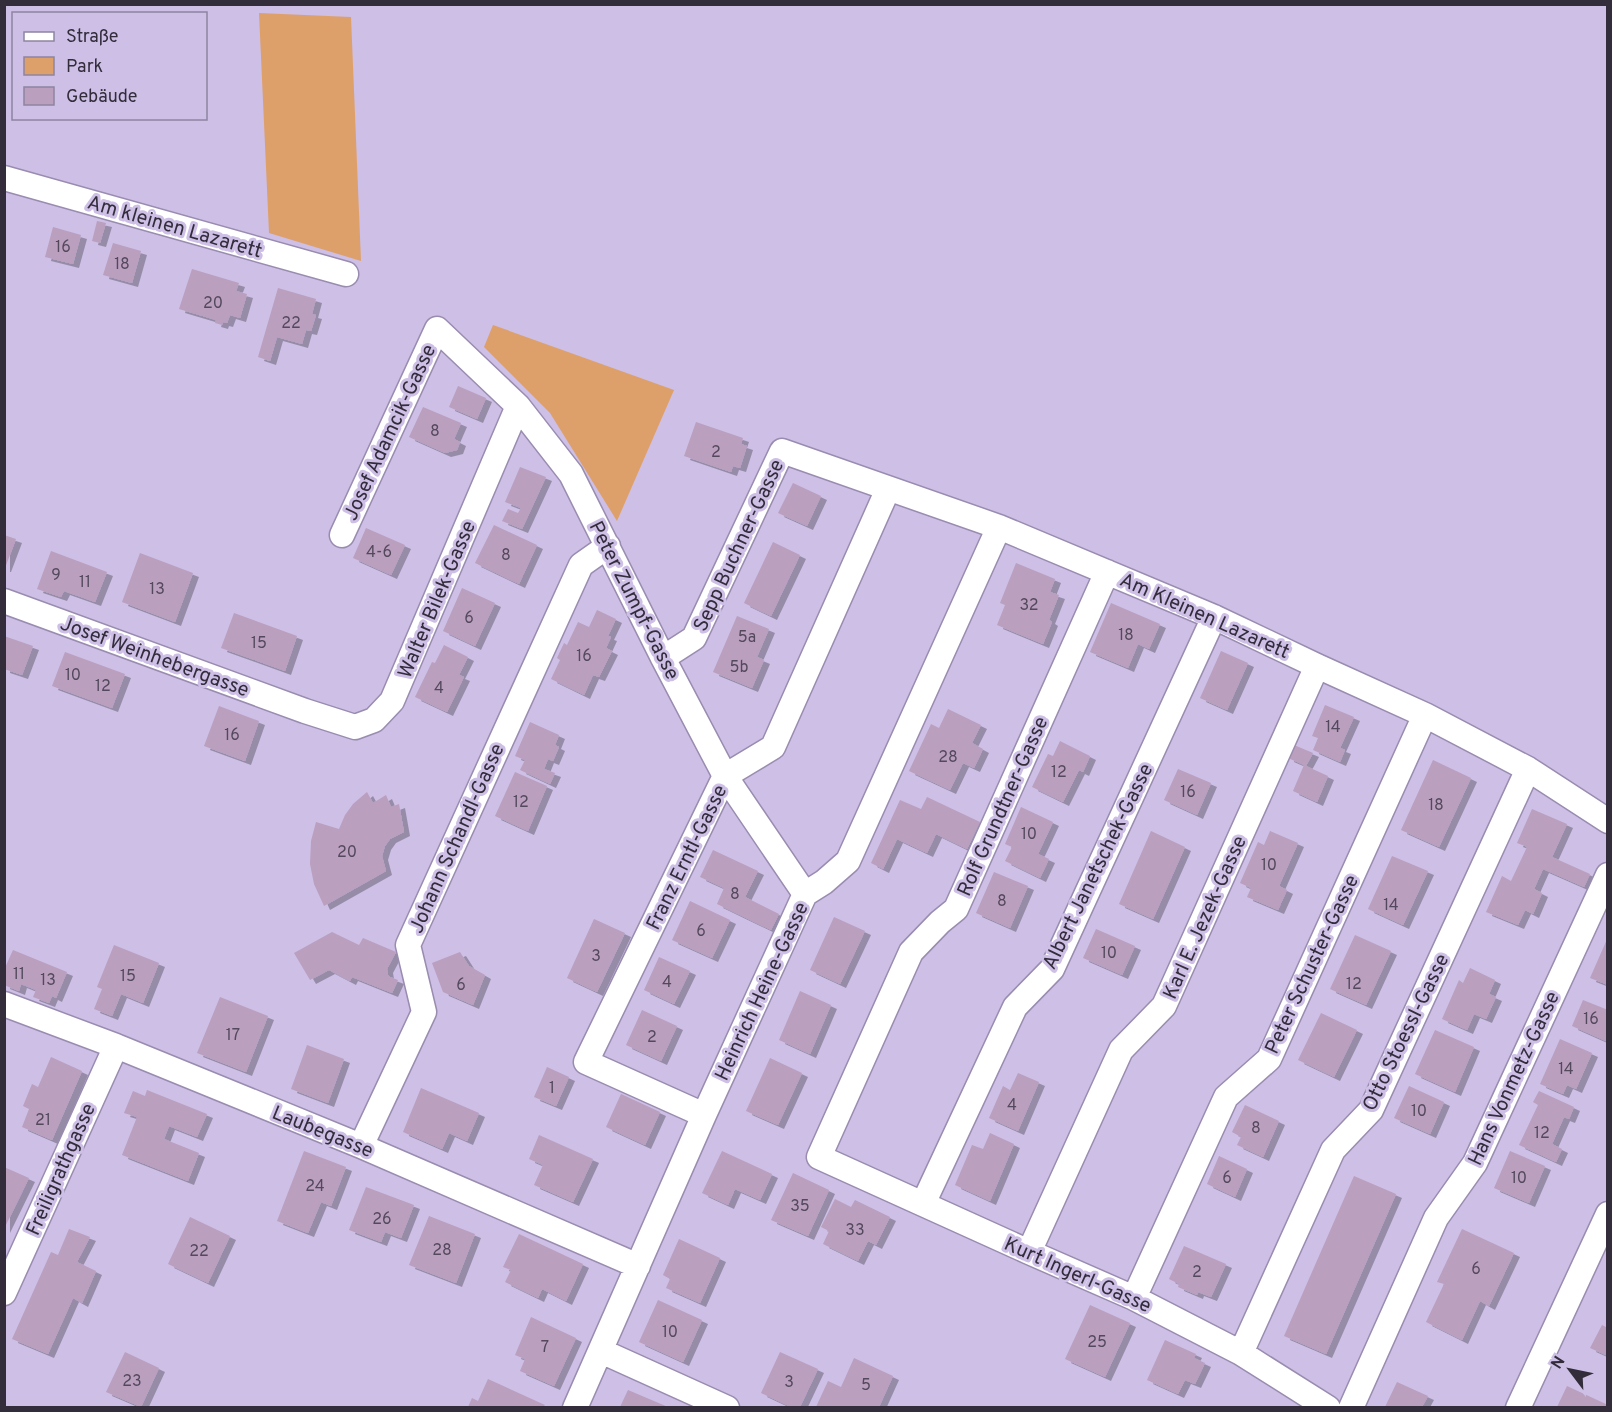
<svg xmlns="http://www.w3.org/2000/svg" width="1612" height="1412" font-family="Overpass,sans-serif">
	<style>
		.green { fill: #dda06a }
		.building { fill: #ba9fbf; filter: url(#shadow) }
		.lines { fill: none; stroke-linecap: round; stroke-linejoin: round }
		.minor-casing { stroke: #998cb0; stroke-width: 27 }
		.minor { stroke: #fff; stroke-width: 24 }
		.labels { text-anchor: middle; stroke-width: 6; stroke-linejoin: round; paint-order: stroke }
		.number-label { font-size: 16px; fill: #54495c }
		.street-label { font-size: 20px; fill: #322c3b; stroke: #cdbfe5 }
	</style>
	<defs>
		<filter id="shadow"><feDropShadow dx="6" dy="4" stdDeviation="0" flood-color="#0004"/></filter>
	</defs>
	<rect width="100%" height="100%" fill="#cdbfe5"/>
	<path class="green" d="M259,13L351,17L361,261L269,233Z
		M493,325L674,390L617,521L550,413L484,347Z"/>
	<path class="building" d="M97,221L106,223L100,243L92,241Z
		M53,227L81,235L73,264L45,257Z
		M113,243L141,251L132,283L103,275Z
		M192,269L239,283L236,291L247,294L240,318L230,315L227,323L223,322L222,325L215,323L216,320L179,309Z
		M278,288L316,299L312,314L316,315L311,331L306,330L302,344L277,337L270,361L258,357Z
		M458,386L486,398L477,419L449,407Z
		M423,407L461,423L454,439L460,442L457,450L445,453L409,437Z
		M696,422L743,438L741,444L747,446L740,468L733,466L731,472L684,456Z
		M520,467L546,477L522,529L502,521L508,509L518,513L521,508L505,502Z
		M793,483L821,496L807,526L778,513Z
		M494,525L537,545L519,584L475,563Z
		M366,528L405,545L391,575L353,558Z
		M4,535L16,539L5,568H4Z
		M773,542L800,555L771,616L744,603Z
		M51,551L107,572L95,602L64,591L61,597L37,589Z
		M140,553L193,573L175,622L122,602Z
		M1016,563L1055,579L1050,592L1059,595L1049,620L1052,622L1043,644L997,625L1005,605L1000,603Z
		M462,588L495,603L475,646L443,631Z
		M1111,603L1160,624L1149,649L1138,644L1128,668L1090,652Z
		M597,610L616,619L608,636L611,637L606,648L612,651L599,677L593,675L584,695L551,679L560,660L557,658L564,643L567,645L578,622L589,627Z
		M234,613L297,636L285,671L221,648Z
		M737,616L769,629L757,657L764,660L752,688L713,672Z
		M4,636L33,646L22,675L4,669Z
		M444,645L468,657L459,675L464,677L447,712L415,697L432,662L435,663Z
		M1221,651L1248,663L1227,710L1200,698Z
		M65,652L125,674L112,708L52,686Z
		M1325,705L1354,717L1340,748L1345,750L1340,762L1313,750L1318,738L1312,736Z
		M219,706L259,721L245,761L204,746Z
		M948,709L981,725L972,743L983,749L974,768L963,763L950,790L909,771L931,724L939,728Z
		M530,722L559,735L555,745L559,747L553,761L548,759L544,769L555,773L550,784L520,770L525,760L515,756Z
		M1060,741L1090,756L1083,772L1079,770L1063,802L1032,787L1048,754L1053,756Z
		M1294,745L1313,753L1306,766L1328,776L1317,802L1293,791L1304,765L1288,758Z
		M1433,760L1471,778L1439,847L1401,830Z
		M1178,769L1211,783L1197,815L1164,800Z
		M515,772L547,786L528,831L495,816Z
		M367,792L373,803L386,795L391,807L399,804L404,832L390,839L385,846L382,856L386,871L324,906L314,884L310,864L311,841L316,822L339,829L345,815L353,804Z
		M927,797L980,822L967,849L936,834L927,853L897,839L883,869L871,863L900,800L921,809Z
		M1021,807L1053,822L1038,854L1049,859L1040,878L1005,861L1012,847L1005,844Z
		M1532,809L1567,824L1552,857L1590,874L1584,887L1543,869L1534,889L1542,893L1533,914L1525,910L1518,925L1486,912L1502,876L1511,881L1527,847L1517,843Z
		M1151,831L1185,847L1153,919L1119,904Z
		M1270,831L1298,843L1279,886L1287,890L1278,910L1247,897L1251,888L1240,883L1258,842L1264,845Z
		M713,850L758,871L745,897L779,914L771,930L717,904L724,888L700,877Z
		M1392,856L1428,871L1403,925L1368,909Z
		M994,872L1028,886L1010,928L976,913Z
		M690,901L730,920L712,958L672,940Z
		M834,917L865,931L840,984L810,970Z
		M594,919L625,933L597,992L567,978Z
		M1096,929L1135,946L1122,975L1083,958Z
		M332,932L359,945L363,938L396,952L387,969L388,975L390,977L398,980L392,993L352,977L350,981L329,970L310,980L294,953Z
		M1355,935L1391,951L1366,1005L1330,989Z
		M1608,937V985L1590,978Z
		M114,945L159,963L143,1003L121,994L112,1016L94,1009L102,989L97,987Z
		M13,950L67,972L56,998L52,996L49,1003L33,997L36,990L21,984L19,991L4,985L6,978L4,977V970Z
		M460,952L469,966L485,975L473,1005L443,992L432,963Z
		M659,957L690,971L674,1004L644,990Z
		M1470,968L1495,980L1489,994L1496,997L1486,1019L1474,1014L1467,1030L1442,1019L1459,980L1463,983Z
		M800,991L831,1005L810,1054L779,1040Z
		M220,997L268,1016L246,1072L197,1053Z
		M1583,1000L1608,1010V1042L1572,1026Z
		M642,1010L677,1026L661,1061L626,1045Z
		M1321,1013L1357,1030L1334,1077L1298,1060Z
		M1435,1030L1474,1047L1455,1092L1415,1074Z
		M1560,1039L1592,1053L1576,1089L1567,1085L1563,1094L1540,1084Z
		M307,1045L344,1059L328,1103L291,1089Z
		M51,1057L82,1071L52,1140L22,1127L29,1109L23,1106L32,1084L38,1087Z
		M770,1058L802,1073L778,1125L746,1111Z
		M547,1067L569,1077L556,1106L534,1097Z
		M1018,1073L1039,1082L1018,1131L989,1118L1003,1086L1010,1090Z
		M1409,1086L1444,1102L1430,1134L1394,1118Z
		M421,1088L479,1113L467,1141L449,1133L442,1149L403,1132Z
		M147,1090L207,1114L197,1137L169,1126L164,1139L199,1153L188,1181L122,1155L137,1117L124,1113L133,1091L145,1096Z
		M1539,1091L1574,1107L1569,1119L1564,1117L1552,1144L1562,1149L1556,1162L1519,1145L1538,1105L1533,1102Z
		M621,1094L660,1112L645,1145L606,1127Z
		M1245,1105L1279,1121L1263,1157L1237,1145L1241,1137L1232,1132Z
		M990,1133L1014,1144L990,1201L955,1185L972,1145L983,1149Z
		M539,1135L593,1159L573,1202L534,1185L543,1165L529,1159Z
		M304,1151L346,1167L331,1206L321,1202L308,1233L277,1221Z
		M722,1151L772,1174L760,1200L735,1189L728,1205L702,1193Z
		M1510,1151L1545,1166L1529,1203L1494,1188Z
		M1219,1156L1247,1169L1235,1197L1207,1184Z
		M4,1167L29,1178L4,1229Z
		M793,1173L829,1190L808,1236L771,1220Z
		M1354,1176L1396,1194L1326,1354L1284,1336Z
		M366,1187L414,1205L401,1238L385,1232L381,1242L349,1230Z
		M835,1199L851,1207L855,1200L890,1217L876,1245L868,1241L858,1261L823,1244L829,1231L821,1227Z
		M429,1216L475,1234L456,1283L409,1265Z
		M190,1217L230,1236L208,1283L168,1264Z
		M69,1229L90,1237L77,1262L96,1271L82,1303L73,1298L48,1354L12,1339L51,1252L58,1255Z
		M1462,1229L1514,1253L1489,1306L1480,1301L1462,1340L1426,1322L1444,1284L1437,1282Z
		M519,1234L583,1264L566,1301L542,1289L538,1298L505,1282L511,1270L503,1267Z
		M679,1239L720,1258L700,1303L666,1288L670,1279L663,1275Z
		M1184,1246L1226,1264L1211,1297L1198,1292L1197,1295L1178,1287L1179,1284L1169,1279Z
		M658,1300L702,1320L683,1362L639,1342Z
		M1090,1305L1130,1323L1105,1377L1065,1359Z
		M531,1317L576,1338L554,1386L520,1371L525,1359L515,1355Z
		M1602,1325L1608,1328V1356L1590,1348Z
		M1165,1340L1196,1354L1194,1358L1205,1363L1195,1384L1185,1380L1178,1394L1147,1380Z
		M125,1352L159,1368L141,1407L106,1392Z
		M780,1352L818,1369L800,1407H791L761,1393Z
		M854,1358L893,1376L879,1407H816L828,1381L841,1387Z
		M488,1379L545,1405L543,1407H468L472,1398L478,1401Z
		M1397,1382L1428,1396L1422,1407H1385Z
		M1567,1386L1608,1405V1407H1557Z
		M628,1390L668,1407H620Z"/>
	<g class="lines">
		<g class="minor-casing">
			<path id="minor" d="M4,178L346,274
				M342,535L437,329L518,406L571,474L663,658L725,776L805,894
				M1107,572L956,909L940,922L911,952L819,1157L1029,1252L1134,1298L1241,1353L1328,1408
				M4,601L305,711L355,727L374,720L392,701L518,406
				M663,658L694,638L782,451L999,527L1214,617L1317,666L1425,715L1528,769L1608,821
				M4,1004L116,1046L361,1146L638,1266
				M704,1115L586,1062L725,776L773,747L888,489
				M361,1146L424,1012L408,945L581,565L608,546
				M923,1204L1015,1007L1052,969L1214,617
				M1029,1252L1121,1050L1164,1006L1317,666
				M4,1293L116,1046
				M1134,1298L1226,1097L1269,1059L1425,715
				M601,1351L727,1408
				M1241,1353L1333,1150L1371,1110L1528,769
				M575,1408L704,1115L805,894L824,882L848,861L999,527
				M1351,1408L1436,1218L1475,1163L1608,875
				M1518,1408L1608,1214"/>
		</g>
		<use href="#minor" class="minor"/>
	</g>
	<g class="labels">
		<g class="number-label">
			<text x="63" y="252">16</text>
			<text x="122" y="269">18</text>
			<text x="213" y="308">20</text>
			<text x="291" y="328">22</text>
			<text x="435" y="436">8</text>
			<text x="716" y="457">2</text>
			<text x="379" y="557">4-6</text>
			<text x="506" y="560">8</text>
			<text x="56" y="580">9</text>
			<text x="85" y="587">11</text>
			<text x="157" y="594">13</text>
			<text x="1029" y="610">32</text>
			<text x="469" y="623">6</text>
			<text x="1126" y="640">18</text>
			<text x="747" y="642">5a</text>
			<text x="259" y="648">15</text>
			<text x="584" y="661">16</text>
			<text x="739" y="672">5b</text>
			<text x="73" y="680">10</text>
			<text x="103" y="691">12</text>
			<text x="439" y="693">4</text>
			<text x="1333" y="732">14</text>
			<text x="232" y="740">16</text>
			<text x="948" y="762">28</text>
			<text x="1059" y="777">12</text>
			<text x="1188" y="797">16</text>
			<text x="521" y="807">12</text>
			<text x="1436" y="810">18</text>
			<text x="1029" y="839">10</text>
			<text x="347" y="857">20</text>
			<text x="1269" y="870">10</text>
			<text x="735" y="899">8</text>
			<text x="1002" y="906">8</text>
			<text x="1391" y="910">14</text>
			<text x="701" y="936">6</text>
			<text x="1109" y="958">10</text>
			<text x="596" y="961">3</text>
			<text x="19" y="979">11</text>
			<text x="128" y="981">15</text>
			<text x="48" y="985">13</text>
			<text x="667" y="987">4</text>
			<text x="1354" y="989">12</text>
			<text x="461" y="990">6</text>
			<text x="1591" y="1024">16</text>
			<text x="233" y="1040">17</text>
			<text x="652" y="1042">2</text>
			<text x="1566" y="1074">14</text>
			<text x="552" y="1093">1</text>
			<text x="1012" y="1110">4</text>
			<text x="1419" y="1116">10</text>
			<text x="43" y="1125">21</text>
			<text x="1256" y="1133">8</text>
			<text x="1542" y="1138">12</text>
			<text x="1227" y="1183">6</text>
			<text x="1519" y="1183">10</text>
			<text x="315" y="1191">24</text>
			<text x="800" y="1211">35</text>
			<text x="382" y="1224">26</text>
			<text x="855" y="1235">33</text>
			<text x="442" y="1255">28</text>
			<text x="199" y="1256">22</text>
			<text x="1476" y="1274">6</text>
			<text x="1197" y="1277">2</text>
			<text x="670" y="1337">10</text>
			<text x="1097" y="1347">25</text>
			<text x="545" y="1352">7</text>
			<text x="132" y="1386">23</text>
			<text x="789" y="1387">3</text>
			<text x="866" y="1390">5</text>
		</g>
		<g class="street-label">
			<text transform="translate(175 226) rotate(16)" y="7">Am kleinen Lazarett</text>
			<text transform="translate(389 432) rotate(-65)" y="7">Josef Adamcik-Gasse</text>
			<text transform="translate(738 545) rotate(-65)" y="7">Sepp Buchner-Gasse</text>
			<text transform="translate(436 599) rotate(-67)" y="7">Walter Bilek-Gasse</text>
			<text transform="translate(635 600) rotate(63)" y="7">Peter Zumpf-Gasse</text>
			<text transform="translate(1205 615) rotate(24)" y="7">Am Kleinen Lazarett</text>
			<text transform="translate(155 656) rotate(20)" y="7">Josef Weinhebergasse</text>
			<text transform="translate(1002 806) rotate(-66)" y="7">Rolf Grundtner-Gasse</text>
			<text transform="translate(456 838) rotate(-66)" y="7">Johann Schandl-Gasse</text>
			<text transform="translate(686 857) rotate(-64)" y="7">Franz Erntl-Gasse</text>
			<text transform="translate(1097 866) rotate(-64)" y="7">Albert Janetschek-Gasse</text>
			<text transform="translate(1204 917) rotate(-66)" y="7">Karl E. Jezek-Gasse</text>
			<text transform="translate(1311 964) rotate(-65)" y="7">Peter Schuster-Gasse</text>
			<text transform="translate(761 991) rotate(-65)" y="7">Heinrich Heine-Gasse</text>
			<text transform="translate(1405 1032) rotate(-64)" y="7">Otto Stoessl-Gasse</text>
			<text transform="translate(1513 1078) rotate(-65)" y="7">Hans Vonmetz-Gasse</text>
			<text transform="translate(323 1131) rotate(22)" y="7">Laubegasse</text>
			<text transform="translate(60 1169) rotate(-66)" y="7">Freiligrathgasse</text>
			<text transform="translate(1078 1274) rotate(24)" y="7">Kurt Ingerl-Gasse</text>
		</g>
	</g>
	<rect width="1612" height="1412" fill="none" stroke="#322c3b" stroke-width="12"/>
	<rect x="12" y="12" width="195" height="108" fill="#cdbfe5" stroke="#8f84a1" stroke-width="1.5"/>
	<rect x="24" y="32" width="30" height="9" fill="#ffffff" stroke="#8f84a1" stroke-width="1.5"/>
	<text x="66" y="42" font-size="18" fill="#322c3b">Straße</text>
	<rect x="24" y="57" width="30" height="18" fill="#dda06a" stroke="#8f84a1" stroke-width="1.5"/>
	<text x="66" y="72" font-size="18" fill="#322c3b">Park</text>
	<rect x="24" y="87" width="30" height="18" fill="#ba9fbf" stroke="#8f84a1" stroke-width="1.5"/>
	<text x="66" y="102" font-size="18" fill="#322c3b">Gebäude</text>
	<g transform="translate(1570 1370) rotate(302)" stroke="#cdbfe5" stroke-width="4.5" paint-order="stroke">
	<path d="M0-4.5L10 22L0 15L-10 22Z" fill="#322c3b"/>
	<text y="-9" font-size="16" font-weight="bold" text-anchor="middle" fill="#322c3b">N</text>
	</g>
</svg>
